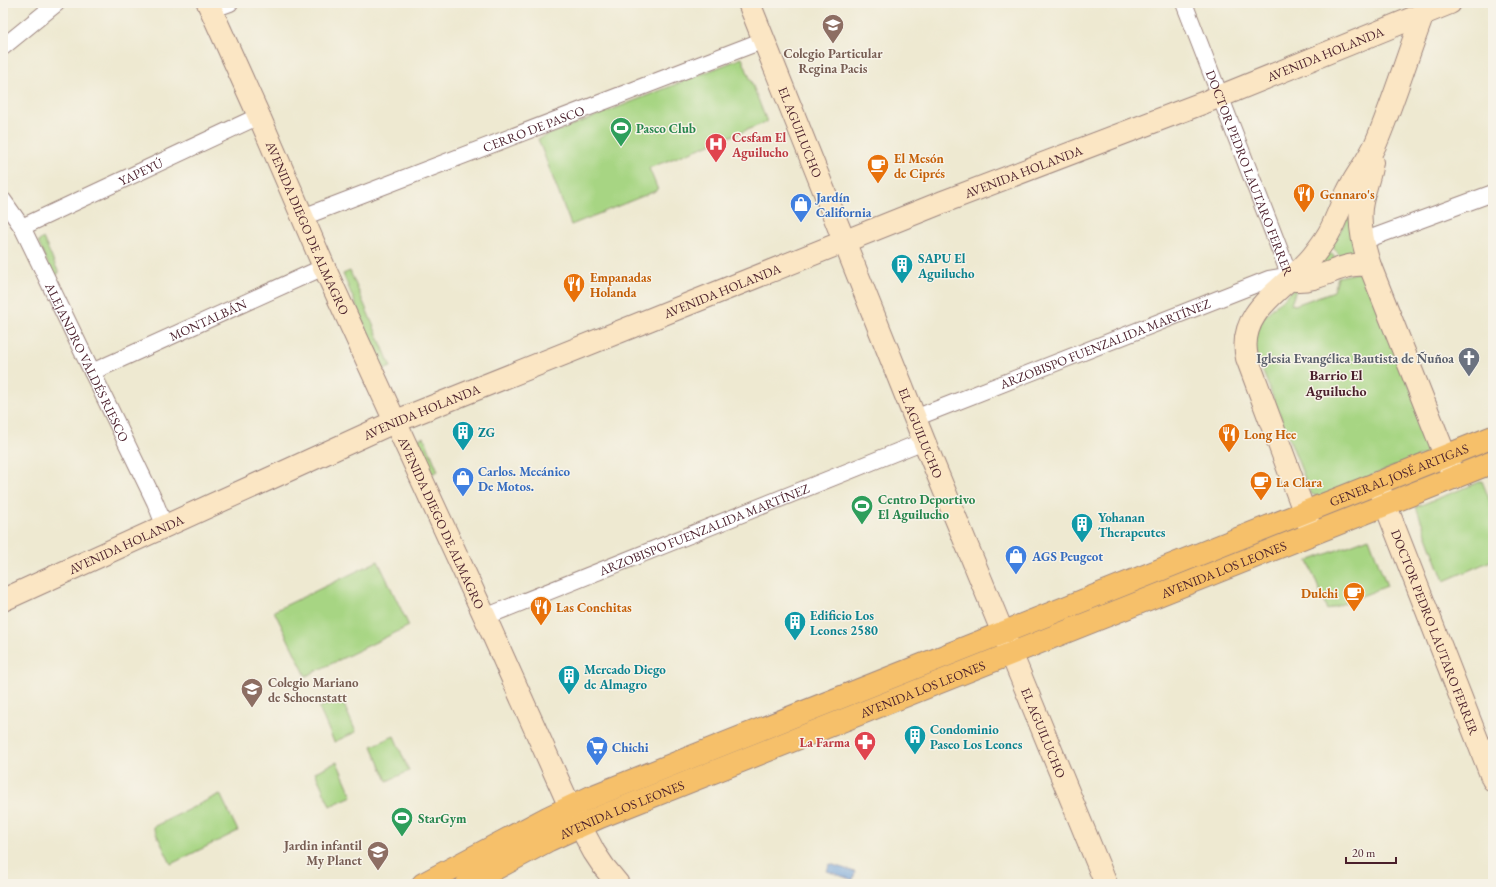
<svg xmlns="http://www.w3.org/2000/svg" width="1496" height="887" font-family="'EB Garamond',serif">
	<style>
		.green { fill: #a7d583; stroke: #787a57 }
		.water { fill: #6da0d8; stroke: #5c6082 }
		.lines { fill: none; stroke-linecap: round; stroke-linejoin: round }
		.street-casing { stroke: #9c847e; stroke-width: 18 }
		.secondary-casing { stroke: #9c847e; stroke-width: 24 }
		.primary-casing { stroke: #9c847e; stroke-width: 24 }
		.street { stroke: #fff; stroke-width: 16 }
		.secondary { stroke: #fbe6c4; stroke-width: 22 }
		.primary { stroke: #f6c06b; stroke-width: 22 }
		.labels { text-anchor: middle; stroke-width: 3; stroke-linejoin: round; paint-order: stroke }
		.education-label { font-size: 13px; font-weight: bold; fill: #785e54; stroke: #f7f3e8 }
		.street-label { font-size: 13px; fill: #4a1f2b; stroke: #f7f3e8 }
		.leisure-label { font-size: 13px; font-weight: bold; fill: #27864d; stroke: #f7f3e8; text-anchor: start }
		.health-label { font-size: 13px; font-weight: bold; fill: #be3a42; stroke: #f7f3e8; text-anchor: start }
		.food-label { font-size: 13px; font-weight: bold; fill: #c56008; stroke: #f7f3e8; text-anchor: start }
		.shop-label { font-size: 13px; font-weight: bold; fill: #366cbe; stroke: #f7f3e8; text-anchor: start }
		.culture-label { font-size: 13px; font-weight: bold; fill: #0d838f; stroke: #f7f3e8; text-anchor: start }
		.worship-label { font-size: 13px; font-weight: bold; fill: #5b616d; stroke: #f7f3e8; text-anchor: end }
		.neighbourhood-label { font-size: 14px; font-weight: bold; fill: #4a1f2b; stroke: #f7f3e8 }
	</style>
	<rect width="100%" height="100%" fill="#f7f3e8"/>
	<filter id="ink" filterUnits="userSpaceOnUse"><feTurbulence type="fractalNoise" baseFrequency=".025" numOctaves="2"/><feDisplacementMap in="SourceGraphic" scale="8" xChannelSelector="R" yChannelSelector="G"/><feConvolveMatrix kernelMatrix="1 2 1 2 8 2 1 2 1" color-interpolation-filters="sRGB"/></filter>
	<filter id="wash" filterUnits="userSpaceOnUse"><feTurbulence type="fractalNoise" baseFrequency=".012" numOctaves="4" result="noise"/><feDisplacementMap in="SourceGraphic" scale="16" xChannelSelector="R" yChannelSelector="G"/><feGaussianBlur stdDeviation="0.9" result="paint"/><feColorMatrix in="noise" values="0 0 0 0 0 0 0 0 0 0 0 0 0 0 0 0 0 1.4 0 .05"/><feComposite in="paint" operator="in"/></filter>
	<g filter="url(#wash)">
		<rect width="100%" height="100%" fill="#eee9d1"/>
		<path class="green" d="M742,58L767,122L649,168L658,190L571,225L538,139Z
			M1351,211L1357,254L1342,262L1340,255L1332,247Z
			M43,238L59,273L54,277L38,242Z
			M1328,252L1334,256L1336,265L1325,269L1319,263Z
			M350,271L391,367L383,370L343,274Z
			M1360,272L1366,278L1433,445L1428,453L1319,497L1311,494L1258,359L1253,341L1260,320L1295,288L1296,290L1291,304L1295,305L1334,291L1338,277Z
			M424,437L438,471L432,474L418,439Z
			M1482,481L1493,509V560L1444,581L1416,507Z
			M1278,532L1280,536L1038,633L1036,628Z
			M1369,538L1387,586L1327,610L1308,561Z
			M378,561L409,626L306,676L274,611Z
			M341,698L356,732L334,742L319,708Z
			M394,736L409,771L387,781L372,746Z
			M337,762L352,796L330,806L315,772Z
			M220,794L238,831L171,864L153,827Z"/>
		<path class="water" d="M830,864L855,872L853,880L827,871Z"/>
	</g>
	<g filter="url(#ink)">
		<g class="lines">
			<g class="street-casing">
				<g id="street">
					<path id="s1" d="M1184,3L1291,279"/>
					<path d="M211,10L230,3"/>
					<path d="M3,47L57,3"/>
					<path id="s2" d="M3,200L22,227L155,502L165,527"/>
					<path id="s3" d="M303,217L764,40"/>
					<path id="s4" d="M22,227L259,116"/>
					<path d="M1363,241L1493,193"/>
					<path id="s5" d="M92,372L324,267"/>
					<path id="s6" d="M915,418L1269,279L1281,277L1296,280"/>
					<path id="s7" d="M485,617L924,441"/>
				</g>
			</g>
			<g class="secondary-casing">
				<g id="secondary">
					<path id="s8" d="M208,3L259,116L324,267L485,617L570,807L594,852L604,867L618,884"/>
					<path id="s9" d="M749,3L924,441L1106,884"/>
					<path d="M1372,162C1370,177 1363,192 1361,208C1359,228 1364,247 1370,266L1454,478"/>
					<path d="M1296,280C1321,282 1345,259 1370,266"/>
					<path id="s10" d="M1377,483L1493,780"/>
					<path d="M1311,530L1247,358C1236,310 1287,288 1312,257C1319,248 1327,238 1331,229C1337,217 1341,205 1347,193C1355,176 1368,161 1376,143C1395,98 1409,50 1427,4"/>
					<path id="s11" d="M3,600L394,422L943,202L1221,96L1450,3"/>
				</g>
			</g>
			<g class="primary-casing">
				<g id="primary">
					<path id="s12" d="M423,884L547,818L591,797L1493,437"/>
					<path id="s13" d="M467,884L549,840L600,817L1493,462"/>
				</g>
			</g>
			<use href="#street" class="street"/>
			<use href="#secondary" class="secondary"/>
			<use href="#primary" class="primary"/>
		</g>
	</g>
	<defs>
		<g id="school-pin" transform="scale(1.15)"><path d="M0 17L-7.5 6A9.5 9.5 0 1 1 7.5 6Z" fill="#8d6e63" stroke="#f7f3e8"/><path d="M0-5L7-2L0 1L-7-2ZM-4 1L0 2.5L4 1V4Q0 6-4 4Z" fill="#fff"/></g>
		<g id="stadium-pin" transform="scale(1.15)"><path d="M0 17L-7.5 6A9.5 9.5 0 1 1 7.5 6Z" fill="#2e9e5b" stroke="#f7f3e8"/><path d="M0-5a6.5 5 0 1 0 0 10a6.5 5 0 1 0 0-10ZM-3.5-1.8h7v3.6h-7Z" fill="#fff"/></g>
		<g id="hospital-pin" transform="scale(1.15)"><path d="M0 17L-7.5 6A9.5 9.5 0 1 1 7.5 6Z" fill="#e0444e" stroke="#f7f3e8"/><path d="M-5-5h3v3.5h4V-5h3V5h-3V1.5h-4V5h-3Z" fill="#fff"/></g>
		<g id="cafe-pin" transform="scale(1.15)"><path d="M0 17L-7.5 6A9.5 9.5 0 1 1 7.5 6Z" fill="#e8710a" stroke="#f7f3e8"/><path d="M-5.5-4.5H6V0H3Q3 3.5 0 3.5H-2.5Q-5.5 3.5-5.5 0ZM3-3.2v2h1.7v-2ZM-6 4.5H4V6H-6Z" fill="#fff"/></g>
		<g id="restaurant-pin" transform="scale(1.15)"><path d="M0 17L-7.5 6A9.5 9.5 0 1 1 7.5 6Z" fill="#e8710a" stroke="#f7f3e8"/><path d="M-5-6h1v4h1v-4h1v4h1v-4h1v5L-1.5 .5V6h-2V.5L-5-1ZM5-6V6H3V1.5H1.5Q1.5-4 5-6Z" fill="#fff"/></g>
		<g id="shop-pin" transform="scale(1.15)"><path d="M0 17L-7.5 6A9.5 9.5 0 1 1 7.5 6Z" fill="#3f7fe0" stroke="#f7f3e8"/><path d="M-5-2.5h2.3a2.7 3.5 0 0 1 5.4 0H5L5.5 6h-11ZM-1.5-2.5h3a1.5 2.3 0 0 0-3 0Z" fill="#fff"/></g>
		<g id="building-pin" transform="scale(1.15)"><path d="M0 17L-7.5 6A9.5 9.5 0 1 1 7.5 6Z" fill="#0f9aa8" stroke="#f7f3e8"/><path d="M-4-6H4V6H1V3H-1V6H-4ZM-2.5-4.3h1.7v1.8h-1.7ZM.8-4.3h1.7v1.8H.8ZM-2.5-1h1.7V.8h-1.7ZM.8-1h1.7V.8H.8Z" fill="#fff"/></g>
		<g id="church-pin" transform="scale(1.15)"><path d="M0 17L-7.5 6A9.5 9.5 0 1 1 7.5 6Z" fill="#6b7280" stroke="#f7f3e8"/><path d="M-1.2-6h2.4v3.5h3.3v2.4h-3.3V6h-2.4V-.1h-3.3v-2.4h3.3Z" fill="#fff"/></g>
		<g id="pharmacy-pin" transform="scale(1.15)"><path d="M0 17L-7.5 6A9.5 9.5 0 1 1 7.5 6Z" fill="#e0444e" stroke="#f7f3e8"/><path d="M-2-6h4v4h4v4h-4v4h-4v-4h-4v-4h4Z" fill="#fff"/></g>
		<g id="supermarket-pin" transform="scale(1.15)"><path d="M0 17L-7.5 6A9.5 9.5 0 1 1 7.5 6Z" fill="#3f7fe0" stroke="#f7f3e8"/><path d="M-6-5.5h2.5l.6 2H6L4.5 2H-2.5L-4.4-4H-6ZM-1.5 3.2a1.3 1.3 0 1 0 .1 0ZM3 3.2a1.3 1.3 0 1 0 .1 0Z" fill="#fff"/></g>
	</defs>
	<g fill-rule="evenodd">
		<use href="#school-pin" x="833" y="25"/>
		<use href="#stadium-pin" x="621" y="128"/>
		<use href="#hospital-pin" x="716" y="144"/>
		<use href="#cafe-pin" x="878" y="165"/>
		<use href="#restaurant-pin" x="1304" y="194"/>
		<use href="#shop-pin" x="801" y="204"/>
		<use href="#building-pin" x="902" y="265"/>
		<use href="#restaurant-pin" x="574" y="284"/>
		<use href="#church-pin" x="1469" y="358"/>
		<use href="#building-pin" x="463" y="432"/>
		<use href="#restaurant-pin" x="1229" y="434"/>
		<use href="#shop-pin" x="463" y="478"/>
		<use href="#cafe-pin" x="1261" y="482"/>
		<use href="#stadium-pin" x="862" y="506"/>
		<use href="#building-pin" x="1082" y="524"/>
		<use href="#shop-pin" x="1016" y="556"/>
		<use href="#cafe-pin" x="1354" y="593"/>
		<use href="#restaurant-pin" x="541" y="607"/>
		<use href="#building-pin" x="795" y="622"/>
		<use href="#building-pin" x="569" y="676"/>
		<use href="#school-pin" x="252" y="689"/>
		<use href="#building-pin" x="915" y="736"/>
		<use href="#pharmacy-pin" x="865" y="742"/>
		<use href="#supermarket-pin" x="597" y="747"/>
		<use href="#stadium-pin" x="402" y="818"/>
		<use href="#school-pin" x="378" y="852"/>
	</g>
	<g class="labels">
		<g class="education-label">
			<text x="833" y="58">Colegio Particular<tspan x="833" dy="15">Regina Pacis</tspan></text>
			<text x="268" y="687" text-anchor="start">Colegio Mariano<tspan x="268" dy="15">de Schoenstatt</tspan></text>
			<text x="362" y="850" text-anchor="end">Jardin infantil<tspan x="362" dy="15">My Planet</tspan></text>
		</g>
		<g class="street-label">
			<text dy="5" stroke="none"><textPath href="#s11" startOffset="1431">AVENIDA HOLANDA</textPath></text>
			<text dy="5" stroke="none"><textPath href="#s3" startOffset="247">CERRO DE PASCO</textPath></text>
			<text dy="5" stroke="none"><textPath href="#s9" startOffset="139">EL AGUILUCHO</textPath></text>
			<text dy="5" stroke="none"><textPath href="#s4" startOffset="131">YAPEYÚ</textPath></text>
			<text dy="5" stroke="none"><textPath href="#s11" startOffset="1107">AVENIDA HOLANDA</textPath></text>
			<text dy="5" stroke="none"><textPath href="#s1" startOffset="182">DOCTOR PEDRO LAUTARO FERRER</textPath></text>
			<text dy="5" stroke="none"><textPath href="#s8" startOffset="246">AVENIDA DIEGO DE ALMAGRO</textPath></text>
			<text dy="5" stroke="none"><textPath href="#s11" startOffset="783">AVENIDA HOLANDA</textPath></text>
			<text dy="5" stroke="none"><textPath href="#s5" startOffset="127">MONTALBÁN</textPath></text>
			<text dy="5" stroke="none"><textPath href="#s6" startOffset="204">ARZOBISPO FUENZALIDA MARTÍNEZ</textPath></text>
			<text dy="5" stroke="none"><textPath href="#s2" startOffset="183">ALEJANDRO VALDÉS RIESCO</textPath></text>
			<text dy="5" stroke="none"><textPath href="#s11" startOffset="459">AVENIDA HOLANDA</textPath></text>
			<text dy="5" stroke="none"><textPath href="#s9" startOffset="463">EL AGUILUCHO</textPath></text>
			<text dy="5" stroke="none"><textPath href="#s12" startOffset="1059">GENERAL JOSÉ ARTIGAS</textPath></text>
			<text dy="5" stroke="none"><textPath href="#s8" startOffset="570">AVENIDA DIEGO DE ALMAGRO</textPath></text>
			<text dy="5" stroke="none"><textPath href="#s7" startOffset="236">ARZOBISPO FUENZALIDA MARTÍNEZ</textPath></text>
			<text dy="5" stroke="none"><textPath href="#s11" startOffset="135">AVENIDA HOLANDA</textPath></text>
			<text dy="5" stroke="none"><textPath href="#s13" startOffset="820">AVENIDA LOS LEONES</textPath></text>
			<text dy="5" stroke="none"><textPath href="#s10" startOffset="160">DOCTOR PEDRO LAUTARO FERRER</textPath></text>
			<text dy="5" stroke="none"><textPath href="#s13" startOffset="496">AVENIDA LOS LEONES</textPath></text>
			<text dy="5" stroke="none"><textPath href="#s9" startOffset="787">EL AGUILUCHO</textPath></text>
			<text dy="5" stroke="none"><textPath href="#s13" startOffset="172">AVENIDA LOS LEONES</textPath></text>
		</g>
		<g class="leisure-label">
			<text x="636" y="133">Pasco Club</text>
			<text x="878" y="504">Centro Deportivo<tspan x="878" dy="15">El Aguilucho</tspan></text>
			<text x="418" y="823">StarGym</text>
		</g>
		<g class="health-label">
			<text x="732" y="142">Cesfam El<tspan x="732" dy="15">Aguilucho</tspan></text>
			<text x="850" y="747" text-anchor="end">La Farma</text>
		</g>
		<g class="food-label">
			<text x="894" y="163">El Mesón<tspan x="894" dy="15">de Ciprés</tspan></text>
			<text x="1320" y="199">Gennaro's</text>
			<text x="590" y="282">Empanadas<tspan x="590" dy="15">Holanda</tspan></text>
			<text x="1244" y="439">Long Hee</text>
			<text x="1276" y="487">La Clara</text>
			<text x="1338" y="598" text-anchor="end">Dulchi</text>
			<text x="556" y="612">Las Conchitas</text>
		</g>
		<g class="shop-label">
			<text x="816" y="202">Jardín<tspan x="816" dy="15">California</tspan></text>
			<text x="478" y="476">Carlos. Mecánico<tspan x="478" dy="15">De Motos.</tspan></text>
			<text x="1032" y="561">AGS Peugeot</text>
			<text x="612" y="752">Chichi</text>
		</g>
		<g class="culture-label">
			<text x="918" y="263">SAPU El<tspan x="918" dy="15">Aguilucho</tspan></text>
			<text x="478" y="437">ZG</text>
			<text x="1098" y="522">Yohanan<tspan x="1098" dy="15">Therapeutes</tspan></text>
			<text x="810" y="620">Edificio Los<tspan x="810" dy="15">Leones 2580</tspan></text>
			<text x="584" y="674">Mercado Diego<tspan x="584" dy="15">de Almagro</tspan></text>
			<text x="930" y="734">Condominio<tspan x="930" dy="15">Paseo Los Leones</tspan></text>
		</g>
		<g class="worship-label">
			<text x="1454" y="363">Iglesia Evangélica Bautista de Ñuñoa</text>
		</g>
		<g class="neighbourhood-label">
			<text x="1336" y="380">Barrio El<tspan x="1336" dy="16">Aguilucho</tspan></text>
		</g>
	</g>
	<rect width="1496" height="887" fill="none" stroke="#f7f3e8" stroke-width="16"/>
	<path d="M1346 857v6h50v-6" fill="none" stroke="#4a1f2b" stroke-width="2"/>
	<text x="1352" y="857" font-size="12" fill="#4a1f2b" stroke="#f7f3e8" stroke-width="3" paint-order="stroke">20 m</text>
</svg>
